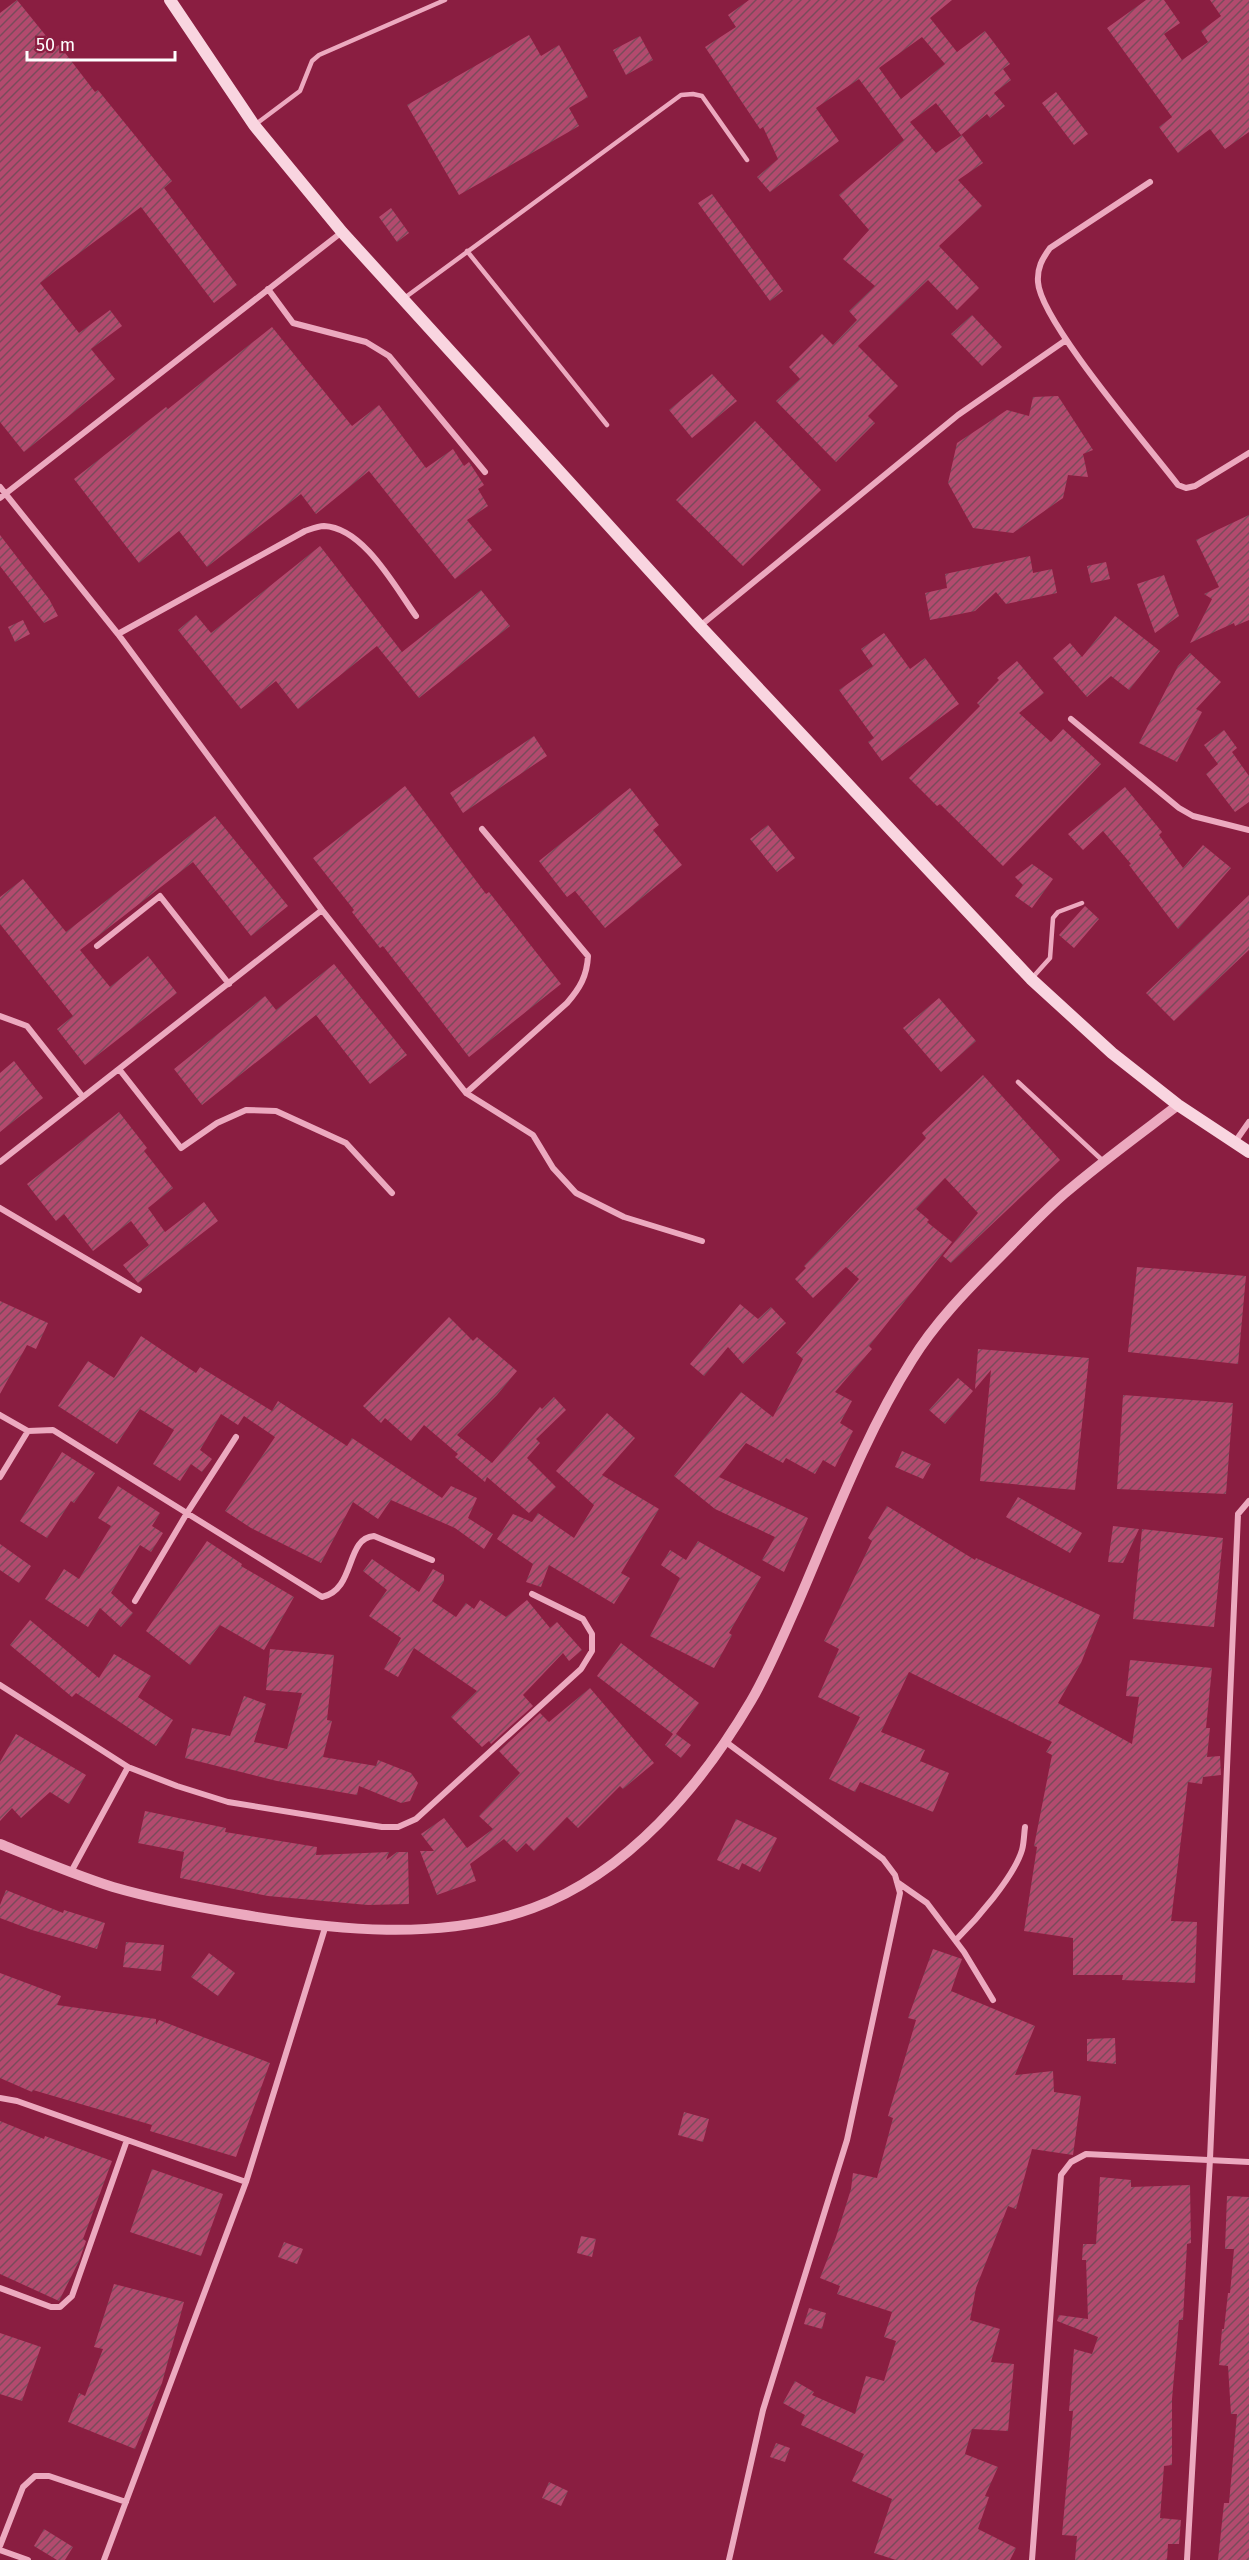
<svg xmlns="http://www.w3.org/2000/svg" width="1249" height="2560" font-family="'Fira Sans',sans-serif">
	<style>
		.building { fill: url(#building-hatch); fill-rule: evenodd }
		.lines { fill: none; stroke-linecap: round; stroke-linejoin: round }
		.service { stroke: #eca9bf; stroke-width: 4.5 }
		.minor { stroke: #eca9bf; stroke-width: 6 }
		.tertiary { stroke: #eca9bf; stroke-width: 10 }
		.secondary { stroke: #f9d5e0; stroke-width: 12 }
	</style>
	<defs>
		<pattern id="building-hatch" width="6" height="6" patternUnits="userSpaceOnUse" patternTransform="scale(1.5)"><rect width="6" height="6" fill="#b34a6e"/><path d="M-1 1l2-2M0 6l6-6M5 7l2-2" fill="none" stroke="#7a4b5b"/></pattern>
	</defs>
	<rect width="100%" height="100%" fill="#8a1e41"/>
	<path class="building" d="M17,0L55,47L59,45L95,92L98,90L172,181L164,188L237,285L214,303L141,207L58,269L40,283L79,333L110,310L122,326L91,349L115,379L24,452L0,422V13Z
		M749,0H952L930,18L957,52L985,31L1010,64L1003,69L1011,80L994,93L1005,106L990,118L987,114L961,135L936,103L910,122L936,153L962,135L983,163L958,180L982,206L939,246L979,288L957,310L928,280L858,346L898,386L868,416L875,423L836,462L776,401L800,379L789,367L822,334L833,345L857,320L849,311L875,286L843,259L869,230L839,195L904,140L859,79L816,108L839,141L770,192L757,177L778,159L763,127L760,129L705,47L736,27L728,15ZM922,37L945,64L901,99L879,68Z
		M1146,0H1164L1180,23L1164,34L1182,60L1208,42L1201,31L1221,16L1210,0H1249V132L1225,149L1210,129L1178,153L1159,127L1172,117L1107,28Z
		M529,35L541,56L559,45L588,97L569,108L579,126L459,195L407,105Z
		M640,36L653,60L626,75L613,50Z
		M1056,92L1088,134L1074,145L1042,103Z
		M712,194L783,291L770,301L698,203Z
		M391,208L409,233L397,242L379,217Z
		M972,315L1002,347L982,366L951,334Z
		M272,327L352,426L379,405L426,468L453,449L464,466L469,462L484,485L478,489L488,506L467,520L492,550L455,579L369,471L316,514L301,494L207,567L179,531L139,563L74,479L166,407L168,409Z
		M712,374L737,401L692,438L669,410Z
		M1058,396L1093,450L1083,454L1088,477L1068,475L1063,498L1013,533L973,528L948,483L957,443L1007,410L1029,416L1033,397Z
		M755,421L821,490L743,566L676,500Z
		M1249,515V620L1235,626L1234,623L1190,643L1212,599L1204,594L1219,587L1196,540Z
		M0,535L49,599L58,616L44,623L0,566Z
		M320,546L402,652L481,590L510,626L419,698L377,646L298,709L276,681L241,709L178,630L196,615L211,633Z
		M1030,556L1033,573L1052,569L1057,593L1006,604L996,592L975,611L930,620L925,593L947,588L945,574Z
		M1106,562L1110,579L1091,583L1087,566Z
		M1164,575L1179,616L1155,633L1137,584Z
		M1115,616L1160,651L1129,690L1111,676L1087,697L1053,658L1070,643L1082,657Z
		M23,620L30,634L15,642L8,627Z
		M884,633L910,669L925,658L959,704L882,761L868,742L874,738L839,690L873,666L861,649Z
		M1190,653L1221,682L1196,709L1202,712L1177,762L1139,743L1178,666Z
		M1017,661L1044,693L1019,713L1051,742L1063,729L1101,764L1003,866L940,804L937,806L909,778L980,706L977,703L999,680L997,678Z
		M1224,730L1237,748L1232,752L1249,776V802L1235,812L1206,774L1218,764L1204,745Z
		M534,736L547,756L463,813L450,793Z
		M405,786L486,894L489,892L561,984L469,1057L383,946L380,948L352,912L354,910L313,858Z
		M1125,787L1162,832L1159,835L1183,868L1203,845L1231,868L1178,929L1129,865L1131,864L1103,831L1083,850L1068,834Z
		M630,788L659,825L653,830L682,865L605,928L575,891L567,897L539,861Z
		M215,816L288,906L251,936L193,862L80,950L110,987L148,956L177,993L85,1065L57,1029L73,1016L0,924V897L23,879L66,932Z
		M768,825L795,858L777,872L750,839Z
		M1032,864L1053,879L1032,908L1015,896L1023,885L1015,877Z
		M1249,895V950L1174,1021L1146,993Z
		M1085,906L1099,919L1074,948L1059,935Z
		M334,964L407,1055L370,1084L316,1015L202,1105L174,1069L265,996L276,1010Z
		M939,998L976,1041L941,1072L903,1028Z
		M14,1061L43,1098L0,1132V1073Z
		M983,1075L1060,1160L951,1263L943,1256L978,1213L945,1178L916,1209L929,1220L927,1222L952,1242L869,1346L872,1349L835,1392L852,1401L840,1423L853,1431L835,1467L823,1460L815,1474L786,1458L783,1463L746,1443L719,1477L808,1518L784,1572L762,1560L775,1537L715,1509L674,1476L741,1392L773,1417L803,1359L796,1353L859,1279L846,1267L813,1298L795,1279L806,1268L804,1266L926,1138L922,1133Z
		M119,1112L147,1148L144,1151L173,1188L148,1208L165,1232L204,1202L218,1221L138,1283L123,1265L149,1245L131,1221L93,1251L64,1214L56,1221L27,1184Z
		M1137,1267L1246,1276L1238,1364L1128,1352Z
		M0,1301L48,1323L36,1349L27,1345L0,1394Z
		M740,1304L758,1319L771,1307L786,1323L743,1364L728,1347L704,1376L690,1364Z
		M449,1317L473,1341L477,1337L517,1371L497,1395L457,1435L492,1463L540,1407L542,1409L554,1397L566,1410L536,1439L540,1443L527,1458L556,1487L529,1513L487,1477L485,1482L455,1457L458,1454L424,1425L411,1441L385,1418L381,1423L363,1406Z
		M141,1336L196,1373L200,1367L272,1411L278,1401L347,1446L352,1438L442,1498L451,1486L477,1498L468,1518L493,1534L484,1549L455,1528L391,1500L378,1519L353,1502L321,1563L251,1528L225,1511L275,1437L244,1416L238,1425L221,1414L200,1450L212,1459L202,1472L191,1464L180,1481L153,1464L174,1430L140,1409L117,1444L58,1406L88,1361L114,1378Z
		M978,1349L1089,1358L1075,1490L980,1481L991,1370L975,1389Z
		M958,1378L973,1391L945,1424L929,1410Z
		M1123,1395L1233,1403L1226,1494L1117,1489Z
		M607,1413L635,1438L602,1475L659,1509L621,1573L630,1578L614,1604L549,1565L541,1587L526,1582L533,1564L497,1539L513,1514L532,1522L538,1513L574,1538L594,1505L556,1471Z
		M902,1451L931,1464L923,1479L895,1467Z
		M62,1452L95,1473L74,1503L71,1501L47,1538L20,1521Z
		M118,1486L160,1513L152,1526L163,1533L151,1552L140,1545L111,1593L133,1613L121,1627L100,1608L88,1627L45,1599L64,1569L79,1579L111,1526L98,1518Z
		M1018,1497L1082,1533L1070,1553L1006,1517Z
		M887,1506L975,1560L976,1558L1100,1615L1081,1663L1058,1703L1132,1744L1139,1697L1126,1696L1130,1660L1212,1668L1206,1728H1210L1207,1757L1220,1756L1221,1775L1203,1777L1202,1784L1188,1782L1171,1921L1197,1922L1195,1983L1122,1980L1123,1975H1073V1938L1024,1931L1037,1847L1034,1846L1052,1755L1046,1752L1052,1742L909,1672L881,1732L925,1750L920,1761L949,1773L933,1812L860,1782L855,1792L829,1779L860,1717L818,1697L839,1649L824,1641L872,1541L868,1538Z
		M1113,1526L1139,1529L1123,1563L1108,1562Z
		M1142,1529L1223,1538L1214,1627L1133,1619Z
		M207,1541L242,1564L241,1566L294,1597L264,1650L220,1625L190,1665L146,1631Z
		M698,1541L761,1577L729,1633L732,1635L714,1668L650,1636L680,1578L661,1565L670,1550L686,1560Z
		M0,1544L31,1566L19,1583L0,1570Z
		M372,1559L419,1592L433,1569L444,1575V1581L432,1601L456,1617L466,1603L474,1609L480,1600L506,1617L527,1600L550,1628L557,1622L582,1650L569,1661L563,1653L523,1695L533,1706L491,1744L489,1741L482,1747L451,1717L477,1691L414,1648L398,1677L384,1669L401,1638L369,1616L387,1590L363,1571Z
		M30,1620L99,1678L114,1654L151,1676L138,1697L173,1720L156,1746L76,1693L72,1697L10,1645Z
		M621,1643L699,1703L676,1734L691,1745L681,1758L665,1745L673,1734L597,1676Z
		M270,1649L334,1655L327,1720L332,1721L323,1757L376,1766L378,1760L411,1773L418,1783L410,1801L401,1803L359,1786L357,1795L277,1781L185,1758L192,1728L230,1736L244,1696L266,1704L254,1742L287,1749L302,1693L266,1690Z
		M590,1688L654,1763L623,1789L620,1786L578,1828L567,1817L534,1851L526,1843L517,1852L504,1839L470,1864L476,1881L437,1895L420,1851H434L421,1834L444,1818L467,1848L493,1829L479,1816L520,1773L499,1751L540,1713L549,1722Z
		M16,1734L86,1775L69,1804L50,1792L21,1818L12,1808L0,1821V1762Z
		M145,1811L226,1828L225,1832L317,1847L316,1855L389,1852L386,1860L397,1852H408L409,1904L368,1905L268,1896L180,1878L184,1852L138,1843Z
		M736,1819L777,1838L760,1872L742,1863L739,1870L717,1860Z
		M6,1890L63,1913L64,1910L105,1923L97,1949L32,1930L0,1918V1905Z
		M126,1942L164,1945L161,1971L123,1967Z
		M933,1949L962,1959L951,1991L1035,2026L1015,2075L1053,2071L1054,2092L1081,2096L1073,2155L1032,2149L1016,2209L1008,2206L976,2288L970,2320L1000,2329L991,2362L1014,2364L1008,2431L972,2429L965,2454L998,2467L985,2496L989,2497L978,2529L1016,2548L1010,2560H896L874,2553L892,2499L852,2481L864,2454L801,2425L805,2415L783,2403L795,2381L814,2392L812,2395L855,2414L866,2376L884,2381L896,2341L884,2337L892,2312L837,2294L840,2286L820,2278L836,2237L851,2189L853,2173L877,2178L893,2118L888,2116L916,2020L908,2018Z
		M209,1953L235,1973L218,1996L191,1977Z
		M0,1973L61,1996L57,2005L156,2019V2025L159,2020L270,2063L236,2157L150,2131L152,2125L33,2090L32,2092L0,2078Z
		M1115,2038L1116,2064L1087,2061V2039Z
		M684,2112L709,2119L703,2142L678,2135Z
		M0,2121L44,2139L45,2136L112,2161L83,2239L86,2241L79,2261L59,2301L0,2274Z
		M152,2169L223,2194L201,2256L130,2232Z
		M1100,2177L1131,2180V2187L1190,2185L1191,2243L1187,2244L1183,2320H1179L1172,2399V2465L1164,2466L1160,2518L1181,2520L1179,2544H1168L1167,2560H1075L1077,2536L1062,2535L1073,2411H1069L1074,2349L1092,2354L1098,2337L1057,2321L1059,2315L1088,2319L1086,2260H1082L1083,2244H1096Z
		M1227,2196L1249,2197V2560H1218L1224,2503H1229L1237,2414H1231L1228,2366L1219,2365L1222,2329H1224L1228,2293H1230L1234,2249H1225Z
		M581,2236L596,2239L592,2257L577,2253Z
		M284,2242L303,2249L297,2264L278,2257Z
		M114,2284L184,2302L162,2383L135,2449L68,2422L79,2393L85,2396L103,2349L94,2347Z
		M809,2308L826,2313L822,2329L804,2324Z
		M0,2333L41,2347L22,2401L0,2394Z
		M776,2443L790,2448L785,2462L770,2457Z
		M549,2482L568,2491L561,2506L542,2498Z
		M44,2529L73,2547L65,2560H57L34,2546Z"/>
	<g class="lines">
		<path class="service" d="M256,124L300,91L312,61L319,55L445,0
			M467,251L607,425
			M403,299L681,95L693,94L702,96L747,160
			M1033,977L1050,958L1053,918L1058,912L1082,903
			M1018,1082L1102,1160"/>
		<path class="minor" d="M1150,182L1050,248C1042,259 1037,268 1038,282C1040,321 1150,448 1178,485L1186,488L1195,486L1249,453
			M268,289L293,323L366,342L389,356L485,472
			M0,487L118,634L322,910L466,1093L533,1135L553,1168L576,1193L624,1217L702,1241
			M0,498L342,232
			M700,626L958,415L1066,340
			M118,634L305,531C311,529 318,526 324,526C364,528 395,587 416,616
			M1071,719L1179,808L1193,816L1249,830
			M97,946L160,896L229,984
			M0,1016L27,1026L83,1097
			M119,1069L181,1148L217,1123L246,1110L276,1111L346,1143L392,1193
			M466,1093L567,1003C580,988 587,976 588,956L482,829
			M1235,1142L1249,1122
			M0,1162L322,910
			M0,1208L139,1290
			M0,1415L28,1431L53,1430L322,1597C356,1590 345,1538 374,1536L432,1560
			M0,1477L28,1431
			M135,1601L187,1513L236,1437
			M0,1685L128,1767L177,1786L228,1802L382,1827H398L416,1819L581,1669L592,1651V1634L583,1619L532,1594
			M726,1742L883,1859L895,1875L900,1893L847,2140L763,2410L729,2560
			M71,1872L128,1767
			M897,1882L927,1903L964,1952L993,2000
			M956,1940C976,1920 1014,1877 1022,1850C1024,1843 1024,1834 1025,1827
			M0,2098L17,2101L246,2182
			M0,2288L51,2307H60L72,2296L127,2140
			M0,2546L23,2487L35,2476H49L126,2502
			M0,2550L28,2560
			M104,2560L246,2182L325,1928
			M1032,2560L1061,2175L1071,2162L1086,2154L1249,2162
			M1187,2560L1210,2159L1238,1514L1249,1501"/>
		<path class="tertiary" d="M0,1844C37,1859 75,1875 113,1887C154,1899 197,1907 239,1914C334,1930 440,1942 533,1908C628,1873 701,1786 751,1701C768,1672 782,1638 796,1607C832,1524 864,1436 912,1360C935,1323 965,1292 995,1262C1018,1239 1040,1215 1064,1194C1100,1163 1140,1134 1178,1105"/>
		<path class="secondary" d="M170,0L254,125L342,232L700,626L860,797L1031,979L1112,1053L1178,1105L1249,1152"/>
	</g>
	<path d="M27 51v9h148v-9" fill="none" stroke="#ffffff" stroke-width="3"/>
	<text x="36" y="51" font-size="18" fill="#ffffff" stroke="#8a1e41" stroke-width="4.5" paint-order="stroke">50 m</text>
</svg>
